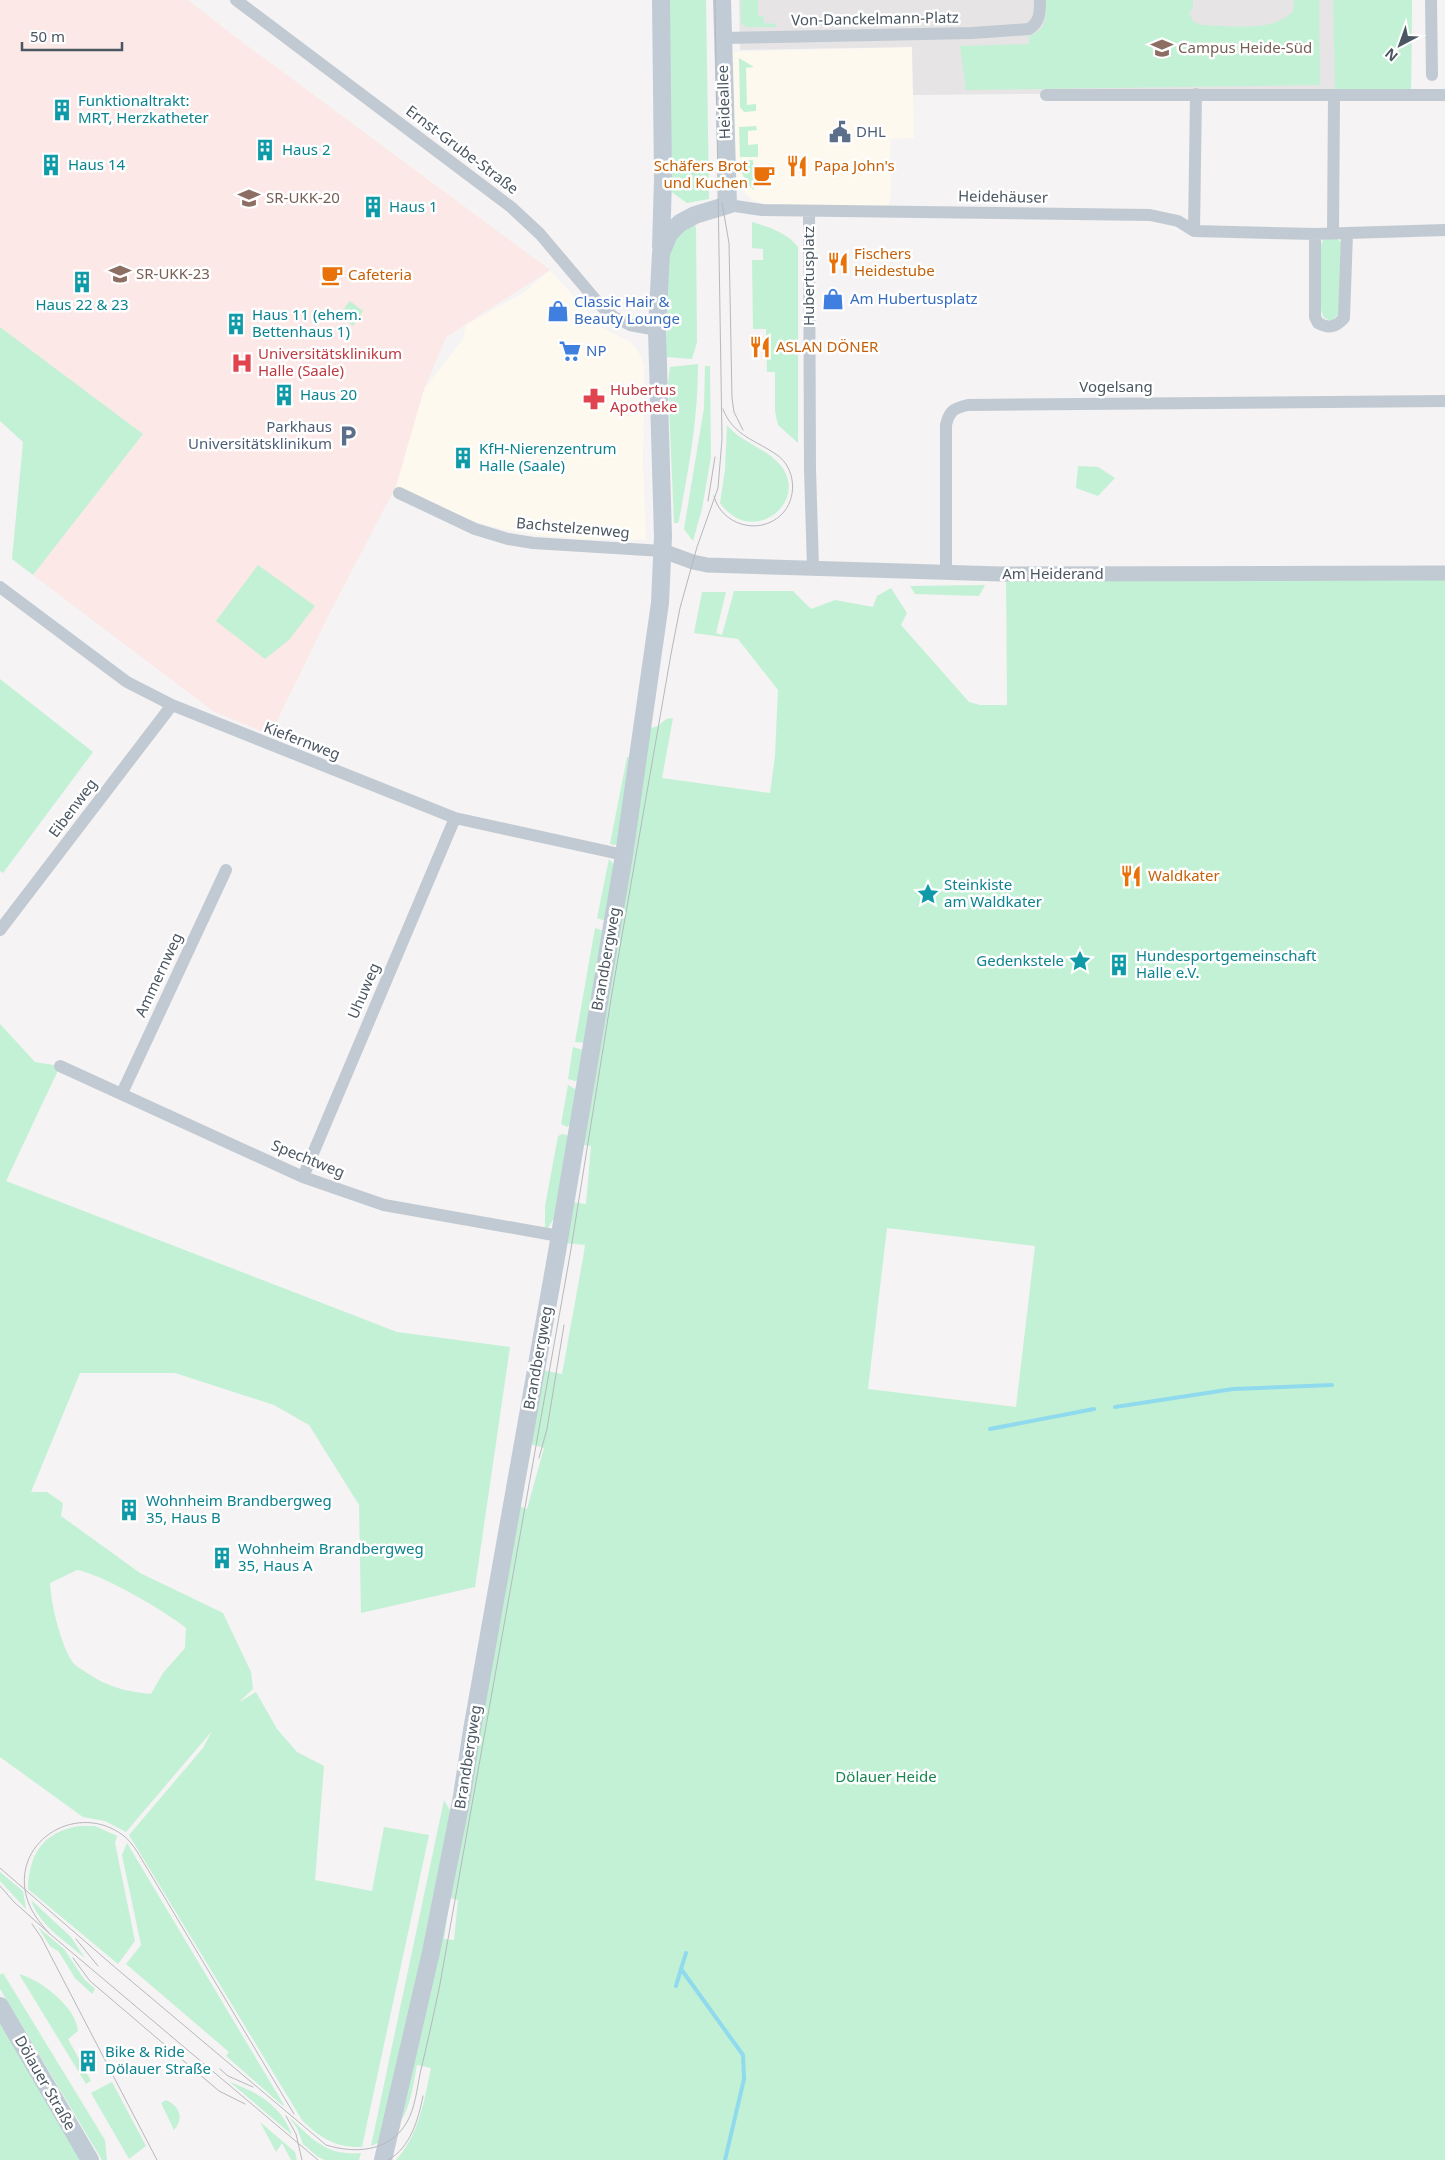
<svg xmlns="http://www.w3.org/2000/svg" width="1445" height="2160" font-family="'Noto Sans',sans-serif">
	<style>
		.commercial { fill: #fdf9ef }
		.education { fill: #e6e4e5 }
		.medical { fill: #fce8e6 }
		.green { fill: #c3f1d5; fill-rule: evenodd }
		.lines { fill: none; stroke-linecap: round; stroke-linejoin: round }
		.stream { stroke: #90daee; stroke-width: 4 }
		.minor { stroke: #c1cad2; stroke-width: 12 }
		.tertiary { stroke: #c1cad2; stroke-width: 15 }
		.secondary { stroke: #c1cbd6; stroke-width: 18 }
		.tram { stroke: #b5b8bd; stroke-width: 1 }
		.labels { text-anchor: middle; stroke-width: 5; stroke-linejoin: round; paint-order: stroke }
		.street-label { font-size: 15px; fill: #4a5661; stroke: #fff }
		.education-label { font-size: 15px; fill: #785e54; stroke: #fff; text-anchor: start }
		.culture-label { font-size: 15px; fill: #0d838f; stroke: #fff; text-anchor: start }
		.service-label { font-size: 15px; fill: #4e5e75; stroke: #fff; text-anchor: start }
		.food-label { font-size: 15px; fill: #c56008; stroke: #fff; text-anchor: start }
		.shop-label { font-size: 15px; fill: #366cbe; stroke: #fff; text-anchor: start }
		.health-label { font-size: 15px; fill: #be3a42; stroke: #fff; text-anchor: start }
		.park-label { font-size: 15px; fill: #17864f; stroke: #fff }
	</style>
	<rect width="100%" height="100%" fill="#f5f3f3"/>
	<path class="commercial" d="M912,47L914,138L890,139L891,192L888,212L769,205L753,200L736,185L731,171L725,52Z
		M550,270L601,327L630,342L637,349L641,358L644,366L643,464L646,540L580,539L536,535L502,529L465,519L396,486L424,389L463,339L466,325L523,293Z"/>
	<path class="education" d="M739,0H1412L1411,90L913,95L912,47L740,50Z"/>
	<path class="medical" d="M0,0H188L234,36L550,270L446,337L424,389L396,486L328,616L270,735L213,711L33,575L143,434L0,327Z"/>
	<path class="green" d="M666,0H706L709,199L687,203L666,188Z
		M741,0H758V16H763L764,23L776,24V27H745L744,24H741Z
		M1046,0H1193V8L1189,13L1193,21L1199,25C1230,25 1268,34 1293,12L1294,0H1319L1320,85L966,90L960,46L1029,44V36C1048,28 1046,19 1046,0Z
		M1333,0H1412L1411,90L1335,91Z
		M739,58L754,67L746,68L747,105L756,104V111L744,112L740,107Z
		M756,126L757,130L748,131V145L758,144V157H740L739,127Z
		M753,160L754,190C744,182 741,173 740,161Z
		M694,222L696,228L697,342L692,359L666,357L667,280L669,244Z
		M752,222C769,227 787,233 798,247V443L778,425L775,411V372H767L766,329H753L752,260H763V249L752,248Z
		M1335,237L1341,242L1340,313L1331,321L1324,318L1321,310L1320,247L1323,240Z
		M350,301L363,311L353,326L339,315Z
		M0,327L143,434L33,575L12,559L23,442L0,421Z
		M698,364C698,419 689,467 679,520L678,523H674L668,383L670,367Z
		M705,366H710L711,457L702,509L693,541L684,529L704,408Z
		M727,425C742,444 771,449 784,470C805,506 751,546 720,503L725,470Z
		M1078,466L1098,467L1115,478L1098,496L1076,488Z
		M258,565L315,606L289,640L265,659L216,621Z
		M1445,574V2160H396C419,2135 424,2101 431,2068L417,2065C413,2084 411,2109 398,2125L448,1912L444,1939L454,1940L458,1900L450,1898L519,1506L527,1509L544,1448L530,1444L541,1370L562,1374L583,1258L585,1245L564,1243L572,1202L586,1204L591,1146L582,1145L647,741L651,728L658,726L666,719L673,718L662,778L770,793L775,756L778,690L738,639L694,633L702,592H726L716,633L722,635L734,591H793L811,609L835,600L873,607L877,596L891,588L907,613L901,625L969,702L980,705H1007L1006,575ZM887,1228L1035,1246L1016,1407L868,1389Z
		M985,585L979,596L915,594L910,586Z
		M0,679L93,752L3,873L0,871Z
		M627,757H631L619,843L615,845L610,844Z
		M609,859L615,866L606,921L597,918Z
		M595,928L604,931L586,1043L575,1042Z
		M0,1024L35,1062L60,1066L6,1181L397,1332L510,1347L475,1587L361,1613L359,1505L309,1425L274,1405L175,1373H80L31,1492H47L63,1503L61,1516L140,1573L223,1613L251,1672L253,1689L238,1703L256,1692L277,1729L297,1752L324,1766L315,1880L372,1891L384,1827L429,1835L362,2147C336,2148 320,2138 302,2120L129,1835L203,1748L212,1731L126,1832L105,1821L83,1817L0,1757ZM77,1570C102,1574 165,1611 186,1628L185,1648L163,1673L151,1694C128,1692 107,1687 87,1673C83,1670 77,1667 74,1664C61,1647 51,1604 50,1583Z
		M573,1047L583,1050L578,1080L575,1081L568,1079Z
		M568,1085L577,1090L570,1125L567,1127L561,1124Z
		M563,1134L569,1136L554,1218L548,1228L545,1229V1206L558,1136Z
		M444,1800L451,1812L447,1840L380,2142L371,2146Z
		M79,1826H95L117,1836L115,1843L135,1941L118,1964L28,1889C29,1854 43,1832 79,1826Z
		M127,1843L284,2105L283,2106L226,2056L229,2052L126,1964L141,1945L122,1855Z
		M0,1872L23,1891L26,1909L0,1881Z
		M31,1900L71,1937L85,1958C64,1940 40,1926 31,1900Z
		M38,1927L64,1949L84,1979L95,1989L92,1994L75,1978L59,1952L50,1946Z
		M3,1973L105,2140L107,2160H102L0,1989V1975Z
		M19,1974C40,1979 77,2008 78,2031L68,2039L91,2081L86,2084Z
		M0,2006L90,2160H0Z
		M112,2082L146,2146L129,2159L91,2093Z
		M230,2082C258,2093 280,2104 292,2135Z
		M166,2100C179,2106 185,2118 174,2130L161,2103Z
		M289,2117C313,2139 325,2156 361,2153L359,2160H325L318,2157L303,2144L297,2128Z
		M260,2122L295,2152L297,2160H291L282,2143L276,2152Z"/>
	<g class="lines">
		<path class="stream" d="M1115,1407L1233,1389L1332,1385
			M990,1429L1094,1409
			M686,1953L681,1969L743,2055L744,2079L725,2160
			M676,1986L681,1969"/>
		<path class="minor" d="M236,0L511,207L540,234L600,305L614,317L630,325L657,330
			M1431,0L1432,75
			M722,38L972,33L1029,29C1040,22 1040,13 1040,0
			M1046,95H1445
			M728,205L762,210L1150,215L1178,221L1194,231L1315,234L1445,230
			M809,211L810,469L813,568
			M1194,231L1196,94
			M1333,233L1334,95
			M1315,234V317L1318,323C1329,329 1336,327 1344,318L1347,233
			M399,493L475,529L508,539L533,543L663,551
			M946,572V425C949,411 954,408 968,405L1445,401
			M0,587L127,682L172,705L455,818L624,855
			M0,930L172,705
			M60,1066L303,1177L384,1205L559,1236
			M122,1093L226,870
			M303,1177L455,818"/>
		<path class="tertiary" d="M663,551L693,562L707,565L1001,574L1445,573"/>
		<path class="secondary" d="M661,247L663,179L661,0
			M0,2006L90,2160
			M383,2160L431,1952L462,1796L472,1730L557,1252L624,855L660,603L663,536L657,330L661,253L669,234L680,223L695,215L728,205L722,0"/>
		<path class="tram" d="M722,203L729,243L732,398L734,412L743,430
			M714,496C721,525 759,536 781,515C798,499 796,468 777,455C756,440 733,436 723,409
			M708,501L715,457
			M539,1458L547,1429L564,1325
			M0,1868L117,1969L326,2145C355,2154 390,2152 407,2122C415,2108 417,2089 420,2074C427,2044 434,2014 440,1984L570,1255L612,993L671,654L680,608L697,547L718,488L722,439L715,0
			M0,1886L14,1902L50,1934L318,2160
			M32,1924L41,1937L157,2160
			M50,1934C39,1922 30,1911 26,1895C13,1839 79,1801 124,1836C134,1844 140,1857 147,1868L294,2114
			M76,1939L98,1966
			M73,1958L90,1981L219,2091L245,2104
			M220,2069L228,2076L253,2087
			M286,2116L296,2134L302,2160
			M388,2160C411,2147 418,2120 423,2096"/>
	</g>
	<defs>
		<g id="university-bare" transform="scale(1.725)"><path d="M0-5L7-2L0 1L-7-2ZM-4 1L0 2.5L4 1V4Q0 6-4 4Z" fill="#8d6e63" stroke="#fff" stroke-width="2.5" paint-order="stroke"/></g>
		<g id="building-bare" transform="scale(1.725)"><path d="M-4-6H4V6H1V3H-1V6H-4ZM-2.5-4.3h1.7v1.8h-1.7ZM.8-4.3h1.7v1.8H.8ZM-2.5-1h1.7V.8h-1.7ZM.8-1h1.7V.8H.8Z" fill="#0f9aa8" stroke="#fff" stroke-width="2.5" paint-order="stroke"/></g>
		<g id="civic-bare" transform="scale(1.725)"><path d="M-.6-6.5H3V-4.5H.6V-3L4-1V1h2V6H-6V1h2V-1L-.6-3ZM-1.2 2.5V6h2.4V2.5Z" fill="#5c6f8a" stroke="#fff" stroke-width="2.5" paint-order="stroke"/></g>
		<g id="restaurant-bare" transform="scale(1.725)"><path d="M-5-6h1v4h1v-4h1v4h1v-4h1v5L-1.5 .5V6h-2V.5L-5-1ZM5-6V6H3V1.5H1.5Q1.5-4 5-6Z" fill="#e8710a" stroke="#fff" stroke-width="2.5" paint-order="stroke"/></g>
		<g id="cafe-bare" transform="scale(1.725)"><path d="M-5.5-4.5H6V0H3Q3 3.5 0 3.5H-2.5Q-5.5 3.5-5.5 0ZM3-3.2v2h1.7v-2ZM-6 4.5H4V6H-6Z" fill="#e8710a" stroke="#fff" stroke-width="2.5" paint-order="stroke"/></g>
		<g id="shop-bare" transform="scale(1.725)"><path d="M-5-2.5h2.3a2.7 3.5 0 0 1 5.4 0H5L5.5 6h-11ZM-1.5-2.5h3a1.5 2.3 0 0 0-3 0Z" fill="#3f7fe0" stroke="#fff" stroke-width="2.5" paint-order="stroke"/></g>
		<g id="supermarket-bare" transform="scale(1.725)"><path d="M-6-5.5h2.5l.6 2H6L4.5 2H-2.5L-4.4-4H-6ZM-1.5 3.2a1.3 1.3 0 1 0 .1 0ZM3 3.2a1.3 1.3 0 1 0 .1 0Z" fill="#3f7fe0" stroke="#fff" stroke-width="2.5" paint-order="stroke"/></g>
		<g id="hospital-bare" transform="scale(1.725)"><path d="M-5-5h3v3.5h4V-5h3V5h-3V1.5h-4V5h-3Z" fill="#e0444e" stroke="#fff" stroke-width="2.5" paint-order="stroke"/></g>
		<g id="pharmacy-bare" transform="scale(1.725)"><path d="M-2-6h4v4h4v4h-4v4h-4v-4h-4v-4h4Z" fill="#e0444e" stroke="#fff" stroke-width="2.5" paint-order="stroke"/></g>
		<g id="parking-bare" transform="scale(1.725)"><path d="M-3.5-5.5H1a3.5 3.5 0 0 1 0 7H-1V5.5H-3.5ZM-1-3.4V-.6H.8a1.4 1.4 0 0 0 0-2.8Z" fill="#5c6f8a" stroke="#fff" stroke-width="2.5" paint-order="stroke"/></g>
		<g id="sight-bare" transform="scale(1.725)"><path d="M0-6L1.8-2.2L6-1.7L2.9 1.2L3.7 5.4L0 3.3L-3.7 5.4L-2.9 1.2L-6-1.7L-1.8-2.2Z" fill="#0f9aa8" stroke="#fff" stroke-width="2.5" paint-order="stroke"/></g>
	</defs>
	<g fill-rule="evenodd">
		<use href="#university-bare" x="1162" y="48"/>
		<use href="#building-bare" x="62" y="110"/>
		<use href="#civic-bare" x="840" y="132"/>
		<use href="#building-bare" x="265" y="150"/>
		<use href="#building-bare" x="51" y="165"/>
		<use href="#restaurant-bare" x="797" y="166"/>
		<use href="#cafe-bare" x="764" y="175"/>
		<use href="#university-bare" x="249" y="198"/>
		<use href="#building-bare" x="373" y="207"/>
		<use href="#restaurant-bare" x="838" y="263"/>
		<use href="#university-bare" x="120" y="274"/>
		<use href="#cafe-bare" x="332" y="275"/>
		<use href="#building-bare" x="82" y="282"/>
		<use href="#shop-bare" x="833" y="299"/>
		<use href="#shop-bare" x="558" y="311"/>
		<use href="#building-bare" x="236" y="324"/>
		<use href="#restaurant-bare" x="760" y="347"/>
		<use href="#supermarket-bare" x="570" y="351"/>
		<use href="#hospital-bare" x="242" y="363"/>
		<use href="#building-bare" x="284" y="395"/>
		<use href="#pharmacy-bare" x="594" y="399"/>
		<use href="#parking-bare" x="348" y="436"/>
		<use href="#building-bare" x="463" y="458"/>
		<use href="#restaurant-bare" x="1131" y="876"/>
		<use href="#sight-bare" x="928" y="894"/>
		<use href="#sight-bare" x="1080" y="961"/>
		<use href="#building-bare" x="1119" y="965"/>
		<use href="#building-bare" x="129" y="1510"/>
		<use href="#building-bare" x="222" y="1558"/>
		<use href="#building-bare" x="88" y="2061"/>
	</g>
	<g class="labels">
		<g class="street-label">
			<text transform="translate(875 19) rotate(-1)" y="5">Von-Danckelmann-Platz</text>
			<text transform="translate(724 102) rotate(-92)" y="5">Heideallee</text>
			<text transform="translate(462 150) rotate(37)" y="5">Ernst-Grube-Straße</text>
			<text transform="translate(1003 197) rotate(1)" y="5">Heidehäuser</text>
			<text transform="translate(809 276) rotate(-90)" y="5">Hubertusplatz</text>
			<text x="1116" y="392">Vogelsang</text>
			<text transform="translate(573 528) rotate(5)" y="5">Bachstelzenweg</text>
			<text x="1053" y="579">Am Heiderand</text>
			<text transform="translate(302 741) rotate(21)" y="5">Kiefernweg</text>
			<text transform="translate(73 808) rotate(-53)" y="5">Eibenweg</text>
			<text transform="translate(606 959) rotate(-80)" y="5">Brandbergweg</text>
			<text transform="translate(159 975) rotate(-65)" y="5">Ammernweg</text>
			<text transform="translate(364 991) rotate(-67)" y="5">Uhuweg</text>
			<text transform="translate(308 1159) rotate(22)" y="5">Spechtweg</text>
			<text transform="translate(538 1358) rotate(-80)" y="5">Brandbergweg</text>
			<text transform="translate(468 1757) rotate(-81)" y="5">Brandbergweg</text>
			<text transform="translate(45 2083) rotate(60)" y="5">Dölauer Straße</text>
		</g>
		<g class="education-label">
			<text x="1178" y="53">Campus Heide-Süd</text>
			<text x="266" y="203">SR-UKK-20</text>
			<text x="136" y="279">SR-UKK-23</text>
		</g>
		<g class="culture-label">
			<text x="78" y="106">Funktionaltrakt:<tspan x="78" dy="17">MRT, Herzkatheter</tspan></text>
			<text x="282" y="155">Haus 2</text>
			<text x="68" y="170">Haus 14</text>
			<text x="389" y="212">Haus 1</text>
			<text x="82" y="310" text-anchor="middle">Haus 22 &amp; 23</text>
			<text x="252" y="320">Haus 11 (ehem.<tspan x="252" dy="17">Bettenhaus 1)</tspan></text>
			<text x="300" y="400">Haus 20</text>
			<text x="479" y="454">KfH-Nierenzentrum<tspan x="479" dy="17">Halle (Saale)</tspan></text>
			<text x="944" y="890">Steinkiste<tspan x="944" dy="17">am Waldkater</tspan></text>
			<text x="1136" y="961">Hundesportgemeinschaft<tspan x="1136" dy="17">Halle e.V.</tspan></text>
			<text x="1064" y="966" text-anchor="end">Gedenkstele</text>
			<text x="146" y="1506">Wohnheim Brandbergweg<tspan x="146" dy="17">35, Haus B</tspan></text>
			<text x="238" y="1554">Wohnheim Brandbergweg<tspan x="238" dy="17">35, Haus A</tspan></text>
			<text x="105" y="2057">Bike &amp; Ride<tspan x="105" dy="17">Dölauer Straße</tspan></text>
		</g>
		<g class="service-label">
			<text x="856" y="137">DHL</text>
			<text x="332" y="432" text-anchor="end">Parkhaus<tspan x="332" dy="17">Universitätsklinikum</tspan></text>
		</g>
		<g class="food-label">
			<text x="748" y="171" text-anchor="end">Schäfers Brot<tspan x="748" dy="17">und Kuchen</tspan></text>
			<text x="814" y="171">Papa John's</text>
			<text x="854" y="259">Fischers<tspan x="854" dy="17">Heidestube</tspan></text>
			<text x="348" y="280">Cafeteria</text>
			<text x="776" y="352">ASLAN DÖNER</text>
			<text x="1148" y="881">Waldkater</text>
		</g>
		<g class="shop-label">
			<text x="850" y="304">Am Hubertusplatz</text>
			<text x="574" y="307">Classic Hair &amp;<tspan x="574" dy="17">Beauty Lounge</tspan></text>
			<text x="586" y="356">NP</text>
		</g>
		<g class="health-label">
			<text x="258" y="359">Universitätsklinikum<tspan x="258" dy="17">Halle (Saale)</tspan></text>
			<text x="610" y="395">Hubertus<tspan x="610" dy="17">Apotheke</tspan></text>
		</g>
		<g class="park-label">
			<text x="886" y="1782">Dölauer Heide</text>
		</g>
	</g>
	<g transform="translate(1400 45) rotate(221)" stroke="#ffffff" stroke-width="4" paint-order="stroke">
	<path d="M0-4L9 19L0 12L-9 19Z" fill="#4a5661"/>
	<text y="-8" font-size="14" font-weight="bold" text-anchor="middle" fill="#4a5661">N</text>
	</g>
	<path d="M22 42v8h100v-8" fill="none" stroke="#4a5661" stroke-width="2.5"/>
	<text x="30" y="42" font-size="15" fill="#4a5661" stroke="#ffffff" stroke-width="4" paint-order="stroke">50 m</text>
</svg>
